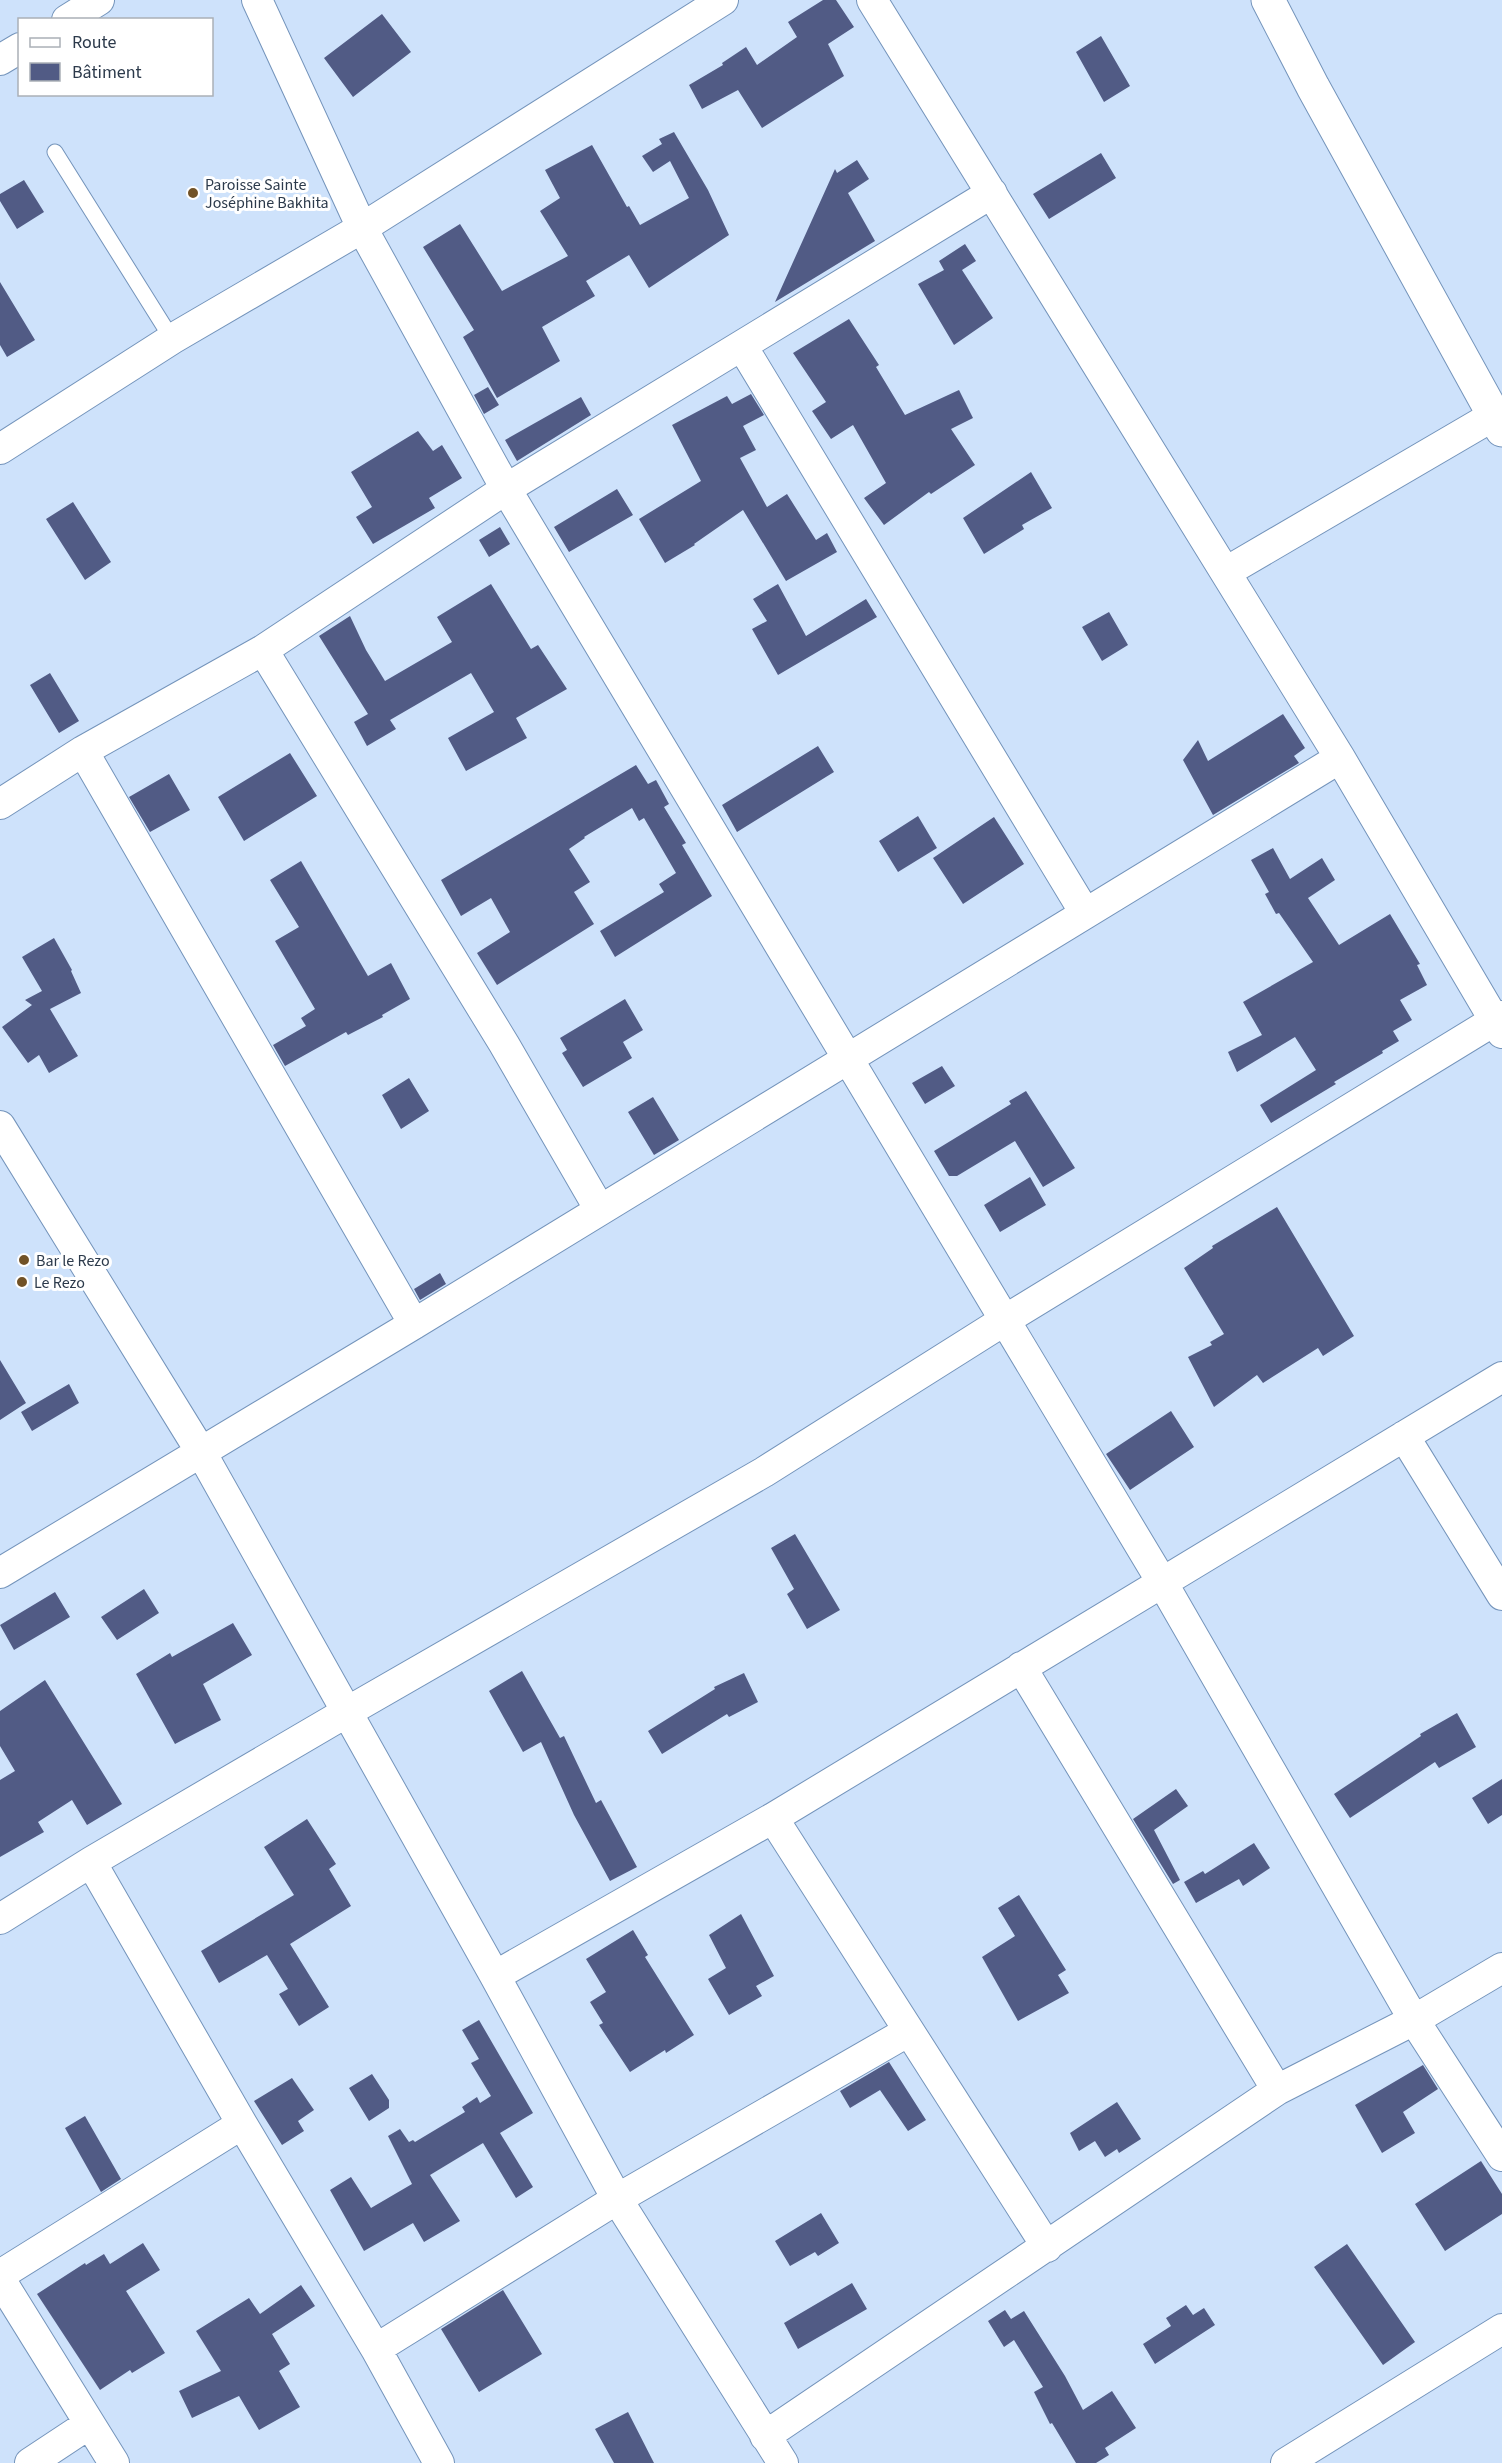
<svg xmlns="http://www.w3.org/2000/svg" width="1502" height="2463" font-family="'Source Sans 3',sans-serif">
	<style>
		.building { fill: #515b85 }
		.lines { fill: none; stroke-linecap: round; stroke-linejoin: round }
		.service-casing { stroke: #7494bb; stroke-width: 17 }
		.minor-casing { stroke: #7494bb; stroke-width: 32 }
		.tertiary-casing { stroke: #7494bb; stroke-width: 35 }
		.service { stroke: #fff; stroke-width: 15 }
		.minor { stroke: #fff; stroke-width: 30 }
		.tertiary { stroke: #fff; stroke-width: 33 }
		.poi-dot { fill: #715227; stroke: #fff; stroke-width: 2 }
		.labels { text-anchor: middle; stroke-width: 6; stroke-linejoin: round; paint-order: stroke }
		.poi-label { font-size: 16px; fill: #2c3a4b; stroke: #fff; text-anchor: start }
	</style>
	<rect width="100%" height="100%" fill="#cee2fb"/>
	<path class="building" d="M823,0H836L854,27L828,44L844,76L762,128L738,90L702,109L689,85L723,65L722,63L746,47L757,65L797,37L788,22Z
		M382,14L411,52L353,97L324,58Z
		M1101,36L1130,86L1104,102L1076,52Z
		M674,132L708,190L729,235L649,288L629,255L586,281L595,296L542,327L560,361L497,398L463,337L474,330L423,247L460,224L502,291L568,256L540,211L560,198L545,170L592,145L627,207L629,206L640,225L689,198L670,161L653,172L642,156L662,144L659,139Z
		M1101,153L1116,178L1049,219L1033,194Z
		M857,160L869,179L848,193L875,241L775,302L835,169L837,173Z
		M24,180L44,212L17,229L0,201V194Z
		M965,244L976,261L962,270L993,318L954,345L918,284L944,270L939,261Z
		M0,282L35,340L7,357L0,345Z
		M849,319L879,365L876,367L905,415L959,390L973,418L951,429L975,465L931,494L929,492L884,525L864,498L886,483L853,425L831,439L812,411L826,402L793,353Z
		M488,387L499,405L484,414L474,395Z
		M751,394L764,415L743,426L756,450L740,458L767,507L787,494L816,540L827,533L837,552L786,581L743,510L694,544L695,545L665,563L639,519L701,481L672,425L727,396L732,404Z
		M581,397L591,415L517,461L505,440Z
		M418,431L433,451L442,445L462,478L429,498L435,508L373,544L356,517L372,507L351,472Z
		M1031,472L1052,508L1022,525L1024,529L984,554L963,518Z
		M617,489L633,515L569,552L554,527Z
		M73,502L111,562L85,580L46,519Z
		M500,527L510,544L489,557L479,540Z
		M491,584L531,649L538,645L567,689L516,718L527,738L466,771L448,738L494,712L471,673L390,720L396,729L367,746L354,722L368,714L319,636L350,616L366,650L385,681L452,642L437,617Z
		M778,584L806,636L866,599L877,617L778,675L752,629L767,621L753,599Z
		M1109,612L1128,645L1102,661L1082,627Z
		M50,673L79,721L59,733L30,685Z
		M1283,714L1305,748L1294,756L1299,763L1213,815L1183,760L1198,740L1208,761Z
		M818,746L834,772L737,832L722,805Z
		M290,753L317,796L244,841L218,797Z
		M636,765L648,784L656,780L669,804L664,807L686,843L682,845L712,896L615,957L600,931L664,892L659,884L676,873L644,818L639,821L632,808L584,837L585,838L569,849L590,882L574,892L594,924L497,985L477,953L510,932L491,898L461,916L441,880Z
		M169,774L190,810L150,832L129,797Z
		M918,816L937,848L898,872L879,841Z
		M994,817L1024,864L963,904L933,858Z
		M1273,848L1290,879L1322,858L1335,880L1308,898L1339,945L1390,914L1420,964L1417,965L1427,985L1400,1000L1412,1020L1393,1031L1399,1041L1382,1051L1383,1053L1334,1082L1336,1084L1271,1123L1260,1105L1316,1070L1295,1037L1237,1072L1228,1052L1262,1035L1243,1002L1313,962L1279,913L1276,914L1265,894L1269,892L1251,860Z
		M301,861L368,976L391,963L410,999L382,1015L383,1017L348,1035L346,1032L285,1066L273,1045L306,1026L301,1018L315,1009L275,941L299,927L270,880Z
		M54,938L72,970L71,971L81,993L50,1009L78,1056L49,1073L39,1055L28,1063L2,1027L32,1005L25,1000L42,991L22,957Z
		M625,999L643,1030L623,1042L632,1058L583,1087L562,1053L567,1050L560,1038Z
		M942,1066L955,1086L925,1104L912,1083Z
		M409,1078L429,1111L401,1129L382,1095Z
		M1026,1091L1075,1168L1043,1187L1015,1141L957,1176H949L934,1151L1011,1104L1009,1101Z
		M653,1097L679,1140L654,1155L628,1112Z
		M1030,1177L1046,1205L1000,1232L984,1205Z
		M1277,1207L1354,1336L1323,1356L1318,1348L1263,1383L1257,1375L1214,1407L1188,1357L1212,1345L1210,1342L1224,1334L1184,1268L1213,1248L1212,1246Z
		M440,1273L446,1284L420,1300L414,1289Z
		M0,1360L26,1403L0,1420Z
		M69,1384L79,1403L32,1431L21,1412Z
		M1171,1411L1194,1447L1130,1490L1106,1454Z
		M795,1534L840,1610L807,1629L787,1594L794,1589L771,1548Z
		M144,1589L159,1613L117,1640L101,1617Z
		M55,1592L70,1617L14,1650L0,1625Z
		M233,1623L252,1655L203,1684L221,1720L175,1744L136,1674L170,1653L172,1657Z
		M522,1671L560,1738L564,1736L596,1803L601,1800L637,1867L610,1881L574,1815L541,1742L523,1752L489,1691Z
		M744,1673L758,1702L729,1717L727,1714L662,1754L648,1731L715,1689L714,1687Z
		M45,1680L122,1804L87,1825L72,1800L38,1822L44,1832L0,1857V1780L15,1771L0,1746V1711Z
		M1457,1713L1476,1747L1439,1768L1435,1762L1350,1818L1334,1794L1421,1736L1420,1734Z
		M1502,1779V1815L1488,1824L1472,1798Z
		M1176,1789L1188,1806L1154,1830L1180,1880L1173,1884L1133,1819Z
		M307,1819L336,1864L329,1869L351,1906L290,1944L329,2007L299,2026L279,1994L288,1989L267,1955L219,1983L201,1951L294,1895L264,1847Z
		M1254,1843L1270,1868L1243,1886L1239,1879L1196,1903L1184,1882L1203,1871L1205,1874Z
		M1019,1895L1066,1970L1058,1975L1069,1993L1018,2021L982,1957L1015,1936L998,1908Z
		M741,1914L774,1976L756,1986L762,1996L729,2015L708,1979L726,1968L709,1935Z
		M633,1930L648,1955L645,1957L694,2035L666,2053L665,2050L630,2072L599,2025L603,2023L590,2002L606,1992L586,1959Z
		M479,2020L533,2113L500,2133L533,2187L516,2198L483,2143L430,2175L460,2221L424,2242L413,2223L364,2251L330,2190L351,2177L371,2208L412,2184L388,2136L400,2129L409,2142L413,2140L415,2142L465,2112L462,2107L477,2097L480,2103L491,2096L471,2063L479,2059L462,2030Z
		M889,2062L926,2120L908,2131L880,2090L850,2108L840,2091Z
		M1423,2065L1438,2089L1403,2112L1415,2133L1382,2153L1355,2105Z
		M372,2074L389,2100V2108L369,2121L349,2088Z
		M292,2078L314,2110L298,2121L304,2131L282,2145L254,2101Z
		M1117,2102L1141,2139L1119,2153L1117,2149L1105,2157L1095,2141L1079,2151L1070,2133Z
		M85,2116L121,2179L101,2192L65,2128Z
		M1481,2161L1502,2194V2214L1445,2251L1415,2204Z
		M821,2213L839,2243L818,2256L815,2252L790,2266L775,2241Z
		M143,2243L160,2270L126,2291L165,2353L132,2373L130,2370L100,2390L37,2294L85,2263L86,2265L104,2254L110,2264Z
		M1347,2244L1415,2342L1383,2365L1314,2267Z
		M852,2283L867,2309L798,2349L784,2323Z
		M301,2285L315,2306L272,2334L290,2364L279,2371L300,2407L259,2430L239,2396L192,2418L179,2391L221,2371L196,2331L249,2298L260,2314Z
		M503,2290L542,2354L479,2392L441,2329Z
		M1186,2305L1193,2315L1204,2308L1215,2325L1155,2364L1143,2344L1171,2326L1166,2318Z
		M1005,2310L1011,2319L1024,2311L1065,2376L1083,2410L1112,2391L1136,2428L1105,2448L1109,2455L1096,2463H1076L1052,2423L1050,2424L1034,2392L1043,2387L1014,2340L1004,2347L988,2321Z
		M628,2412L654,2463H614L595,2429Z"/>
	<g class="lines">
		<g class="service-casing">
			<path id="service" d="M55,152L172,339"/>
		</g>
		<g class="minor-casing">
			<path id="minor" d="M257,0L362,228L506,489L1162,1582L1414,2020L1502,2156
				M872,0L1340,758L1502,1033
				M67,20L99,0
				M0,60L20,48
				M742,346L1085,913
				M0,449L172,339L362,228L723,0
				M1226,572L1493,416
				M263,650L504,1044L600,1210
				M83,751L414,1324
				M0,804L83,751L263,650L506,489L992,193
				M0,1126L201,1452L495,1976L617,2199L783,2463
				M1404,1436L1502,1595
				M0,1573L414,1324L1340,758
				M1021,1667L1277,2090
				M773,1818L1047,2247
				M91,1862L242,2124L376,2349L439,2463
				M0,1919L91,1862L347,1712L764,1472L1005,1320L1502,1016
				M495,1976L773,1818L1502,1377
				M0,2275L242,2124
				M0,2279L114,2463
				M376,2349L617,2199L909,2031
				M765,2436L1277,2090L1414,2020L1502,1968
				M30,2463L89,2424
				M1286,2463L1502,2329"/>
		</g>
		<g class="tertiary-casing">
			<path id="tertiary" d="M1268,0L1313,87L1502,430"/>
		</g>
		<use href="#service" class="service"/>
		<use href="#minor" class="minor"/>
		<use href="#tertiary" class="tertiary"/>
	</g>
	<g class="poi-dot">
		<circle cx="193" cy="193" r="6"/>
		<circle cx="24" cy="1260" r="6"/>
		<circle cx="22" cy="1282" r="6"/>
	</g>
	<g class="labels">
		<g class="poi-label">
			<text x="205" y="190">Paroisse Sainte<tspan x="205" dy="18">Joséphine Bakhita</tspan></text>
			<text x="36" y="1266">Bar le Rezo</text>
			<text x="34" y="1288">Le Rezo</text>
		</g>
	</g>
	<rect x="18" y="18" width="195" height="78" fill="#ffffff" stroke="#abb0b7" stroke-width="1.5"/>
	<rect x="30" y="38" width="30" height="9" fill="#ffffff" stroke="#abb0b7" stroke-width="1.5"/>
	<text x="72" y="48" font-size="18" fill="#2c3a4b">Route</text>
	<rect x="30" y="63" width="30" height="18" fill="#515b85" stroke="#abb0b7" stroke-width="1.5"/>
	<text x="72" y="78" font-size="18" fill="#2c3a4b">Bâtiment</text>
</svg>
